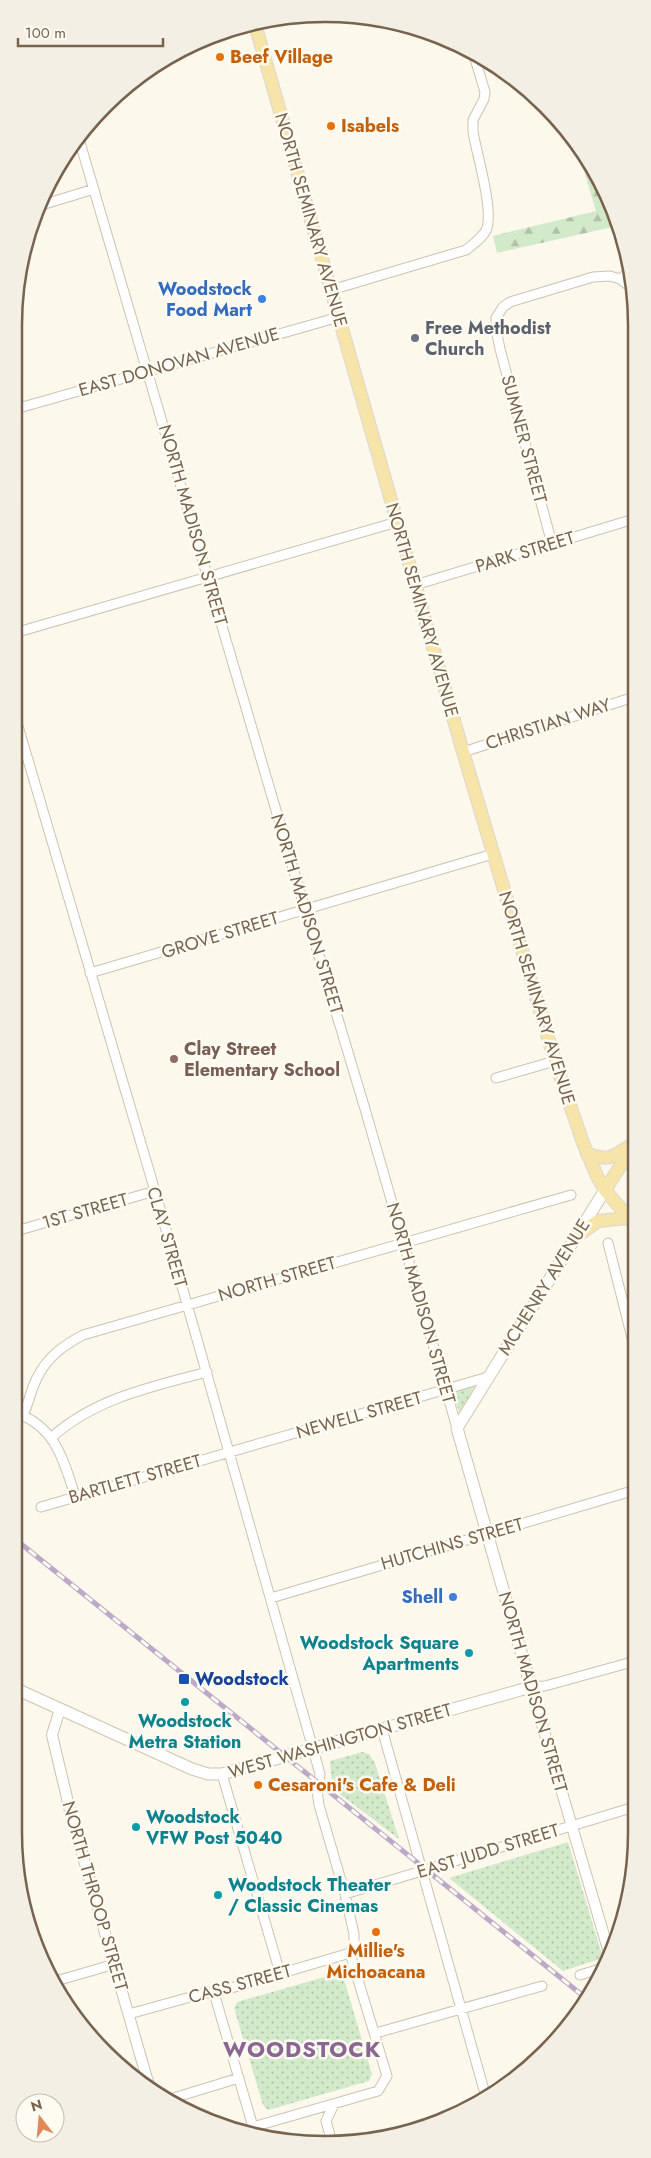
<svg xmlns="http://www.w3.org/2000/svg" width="651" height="2158" font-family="Jost,sans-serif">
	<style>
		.forest { fill: url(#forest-firs) }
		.park { fill: url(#park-dots) }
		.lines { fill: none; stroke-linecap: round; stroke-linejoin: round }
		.minor-casing { stroke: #cec2b0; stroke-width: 11 }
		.tertiary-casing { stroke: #cec2b0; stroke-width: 12 }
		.secondary-casing { stroke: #d1c3af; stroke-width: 13 }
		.primary-casing { stroke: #dcd6d1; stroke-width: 14 }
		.minor { stroke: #fff; stroke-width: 9 }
		.tertiary { stroke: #fff; stroke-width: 10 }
		.secondary { stroke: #fff; stroke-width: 11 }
		.primary { stroke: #f7e4a8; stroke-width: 12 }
		.rail-casing { stroke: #bda9c7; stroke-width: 5 }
		.rail { stroke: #fefbf2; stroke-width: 3; stroke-dasharray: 9; stroke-linecap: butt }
		.food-dot { fill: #e8710a; stroke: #fefbf2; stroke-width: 2 }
		.shop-dot { fill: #3f7fe0; stroke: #fefbf2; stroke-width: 2 }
		.worship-dot { fill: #6b7280; stroke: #fefbf2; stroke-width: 2 }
		.education-dot { fill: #8d6e63; stroke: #fefbf2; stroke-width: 2 }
		.culture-dot { fill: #0f9aa8; stroke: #fefbf2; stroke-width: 2 }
		.transit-dot { fill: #1a4fb4; stroke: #fefbf2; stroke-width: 2 }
		.labels { text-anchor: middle; stroke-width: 5; stroke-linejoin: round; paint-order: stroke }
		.food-label { font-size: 18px; font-weight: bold; fill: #c56008; stroke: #fefbf2; text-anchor: start }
		.street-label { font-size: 18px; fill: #77634e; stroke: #fefbf2 }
		.shop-label { font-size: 18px; font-weight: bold; fill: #366cbe; stroke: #fefbf2; text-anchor: end }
		.worship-label { font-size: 18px; font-weight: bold; fill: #5b616d; stroke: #fefbf2; text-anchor: start }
		.education-label { font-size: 18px; font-weight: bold; fill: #785e54; stroke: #fefbf2; text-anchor: start }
		.culture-label { font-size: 18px; font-weight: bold; fill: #0d838f; stroke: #fefbf2; text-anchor: start }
		.transit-label { font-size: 18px; font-weight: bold; fill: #164399; stroke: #fefbf2; text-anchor: start }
		.district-label { font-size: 22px; font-weight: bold; letter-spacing: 1px; fill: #8a6692; stroke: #fefbf2 }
		.rim { fill: none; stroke: #77634e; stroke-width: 2.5 }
	</style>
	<defs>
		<pattern id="forest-firs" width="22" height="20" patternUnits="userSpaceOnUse" patternTransform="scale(1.25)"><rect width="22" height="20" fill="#d2eaca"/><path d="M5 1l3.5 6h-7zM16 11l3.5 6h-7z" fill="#afc1a6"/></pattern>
		<pattern id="park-dots" width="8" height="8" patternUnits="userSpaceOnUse" patternTransform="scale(1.25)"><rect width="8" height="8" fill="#d2eaca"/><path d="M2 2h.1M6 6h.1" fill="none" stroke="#afc1a6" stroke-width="1.8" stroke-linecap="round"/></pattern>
	</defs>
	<rect width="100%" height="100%" fill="#fcf8ec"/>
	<path class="forest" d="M576,144L605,188L617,226L497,253L493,236L596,211Z"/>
	<path class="park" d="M476,1384L460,1413L451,1391Z
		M362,1752L369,1754L375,1763L399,1839L332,1788L330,1761Z
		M568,1842L603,1958L563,1971L449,1878Z
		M335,1974L343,1976L372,2074L369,2081L268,2110L263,2105L234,2008L237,2002Z"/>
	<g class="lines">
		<g class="minor-casing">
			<path id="minor" d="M79,139L305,909L365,1109L457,1428
				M45,204L94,189
				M620,279L629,286L635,299
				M331,290L466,250C473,244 484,237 487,228C493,207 477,155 473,132V120L484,99L485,92L473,52
				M19,408L339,317
				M552,544L500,349L496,329V318L503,307L510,302L593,277L610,276L620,279L630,271
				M415,585L634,519
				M18,632L397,522
				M18,726L155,1191L313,1749L320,1774L317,1791L319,1805L345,1894L354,1934V1943L350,1953
				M463,752L634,697
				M90,973L493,854
				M496,1078L555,1061
				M16,1231L155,1191
				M608,1243L632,1338
				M15,1413C55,1425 64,1461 75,1496
				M23,1415C29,1403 31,1389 37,1378C47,1357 64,1345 83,1335L571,1195
				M52,1437C96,1398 151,1387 207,1372
				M41,1507L488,1377
				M271,1598L632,1491
				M531,1687L545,1686L632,1662
				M382,1729L486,2097
				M222,1774L280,1973
				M345,1894L631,1808
				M580,1975L600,1969
				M56,1981L115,1964
				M214,1993L253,2127V2132
				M129,2014L205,1993H214L350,1953
				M376,2033L542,1986
				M170,2099L239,2078
				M253,2127L378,2091L387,2076L350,1953
				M331,2139L326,2121L334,2104"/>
		</g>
		<g class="tertiary-casing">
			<path id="tertiary" d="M531,1687L608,1949
				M60,1709L52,1735L71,1815L148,2082"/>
		</g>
		<g class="secondary-casing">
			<path id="secondary" d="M14,1688L192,1769L208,1774H222L531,1687L457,1428L605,1190"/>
		</g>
		<g class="primary-casing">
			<path id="primary" d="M255,24L463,752L555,1061L583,1143L597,1176L605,1190L633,1223
				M587,1154C610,1161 611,1158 631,1145
				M605,1190L633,1146
				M577,1236L598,1221L628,1218"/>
		</g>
		<use href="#minor" class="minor"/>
		<use href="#tertiary" class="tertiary"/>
		<use href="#secondary" class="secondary"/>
		<use href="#primary" class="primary"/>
		<g class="rail-casing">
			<path id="rail" d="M15,1539L587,1999"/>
		</g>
		<use href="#rail" class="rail"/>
	</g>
	<g class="food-dot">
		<circle cx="220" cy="57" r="5"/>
		<circle cx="331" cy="126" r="5"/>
		<circle cx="258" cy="1785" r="5"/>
		<circle cx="376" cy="1932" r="5"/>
	</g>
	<g class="shop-dot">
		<circle cx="262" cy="299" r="5"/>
		<circle cx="453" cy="1597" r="5"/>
	</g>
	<circle class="worship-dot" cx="415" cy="338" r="5"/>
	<circle class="education-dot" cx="174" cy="1059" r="5"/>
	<g class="culture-dot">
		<circle cx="469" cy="1653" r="5"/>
		<circle cx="185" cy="1702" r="5"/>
		<circle cx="136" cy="1827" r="5"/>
		<circle cx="218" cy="1895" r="5"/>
	</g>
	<rect class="transit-dot" x="178" y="1673" width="12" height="12" rx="2.5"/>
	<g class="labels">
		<g class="food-label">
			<text x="230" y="63">Beef Village</text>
			<text x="341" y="132">Isabels</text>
			<text x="268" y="1791">Cesaroni's Cafe &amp; Deli</text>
			<text x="376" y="1957" text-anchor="middle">Millie's<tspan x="376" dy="21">Michoacana</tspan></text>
		</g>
		<g class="street-label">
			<text transform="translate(311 220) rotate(74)" y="6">NORTH SEMINARY AVENUE</text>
			<text transform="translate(179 362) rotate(-16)" y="6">EAST DONOVAN AVENUE</text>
			<text transform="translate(524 439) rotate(75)" y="6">SUMNER STREET</text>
			<text transform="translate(193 525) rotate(74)" y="6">NORTH MADISON STREET</text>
			<text transform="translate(525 552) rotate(-17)" y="6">PARK STREET</text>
			<text transform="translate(422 610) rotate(74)" y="6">NORTH SEMINARY AVENUE</text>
			<text transform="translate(548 724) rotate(-18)" y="6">CHRISTIAN WAY</text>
			<text transform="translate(307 914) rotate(73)" y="6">NORTH MADISON STREET</text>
			<text transform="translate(220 935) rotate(-17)" y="6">GROVE STREET</text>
			<text transform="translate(537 998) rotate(73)" y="6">NORTH SEMINARY AVENUE</text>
			<text transform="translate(85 1211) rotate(-16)" y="6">1ST STREET</text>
			<text transform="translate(167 1237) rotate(74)" y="6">CLAY STREET</text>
			<text transform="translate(277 1279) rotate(-16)" y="6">NORTH STREET</text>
			<text transform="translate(544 1287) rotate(-58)" y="6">MCHENRY AVENUE</text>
			<text transform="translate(421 1303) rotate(74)" y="6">NORTH MADISON STREET</text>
			<text transform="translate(359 1415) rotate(-16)" y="6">NEWELL STREET</text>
			<text transform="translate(135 1479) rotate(-16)" y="6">BARTLETT STREET</text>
			<text transform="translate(452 1544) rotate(-16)" y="6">HUTCHINS STREET</text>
			<text transform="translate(533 1692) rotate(74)" y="6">NORTH MADISON STREET</text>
			<text transform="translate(340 1741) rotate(-16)" y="6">WEST WASHINGTON STREET</text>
			<text transform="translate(488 1851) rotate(-17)" y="6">EAST JUDD STREET</text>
			<text transform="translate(95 1896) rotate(74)" y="6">NORTH THROOP STREET</text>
			<text transform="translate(240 1984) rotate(-15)" y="6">CASS STREET</text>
		</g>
		<g class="shop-label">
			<text x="252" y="295">Woodstock<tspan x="252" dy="21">Food Mart</tspan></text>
			<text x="443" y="1603">Shell</text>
		</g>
		<g class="worship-label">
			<text x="425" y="334">Free Methodist<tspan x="425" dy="21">Church</tspan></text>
		</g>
		<g class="education-label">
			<text x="184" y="1055">Clay Street<tspan x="184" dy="21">Elementary School</tspan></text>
		</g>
		<g class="culture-label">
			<text x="459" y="1649" text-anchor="end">Woodstock Square<tspan x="459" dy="21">Apartments</tspan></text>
			<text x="185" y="1727" text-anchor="middle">Woodstock<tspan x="185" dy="21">Metra Station</tspan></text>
			<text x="146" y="1823">Woodstock<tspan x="146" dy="21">VFW Post 5040</tspan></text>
			<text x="228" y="1891">Woodstock Theater<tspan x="228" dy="21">/ Classic Cinemas</tspan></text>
		</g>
		<g class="transit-label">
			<text x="195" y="1685">Woodstock</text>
		</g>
		<g class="district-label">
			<text x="302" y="2057">WOODSTOCK</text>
		</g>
	</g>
	<path d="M0 0H651V2158H0ZM325 22H325A303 303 0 0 1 628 325V1833A303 303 0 0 1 325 2136H325A303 303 0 0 1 22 1833V325A303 303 0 0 1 325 22Z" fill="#f3efe5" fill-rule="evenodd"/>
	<path class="rim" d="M325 22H325A303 303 0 0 1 628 325V1833A303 303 0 0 1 325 2136H325A303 303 0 0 1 22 1833V325A303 303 0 0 1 325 22Z"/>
	<g transform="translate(40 2118) rotate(344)"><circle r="24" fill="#fefbf2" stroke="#c8beb0"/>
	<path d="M0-4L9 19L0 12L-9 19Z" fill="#e08857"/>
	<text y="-8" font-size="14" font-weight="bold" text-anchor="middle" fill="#77634e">N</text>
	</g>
	<path d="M18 38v8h145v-8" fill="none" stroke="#77634e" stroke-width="2.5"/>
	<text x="25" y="38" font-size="15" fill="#77634e" stroke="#fefbf2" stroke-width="4" paint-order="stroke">100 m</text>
</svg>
